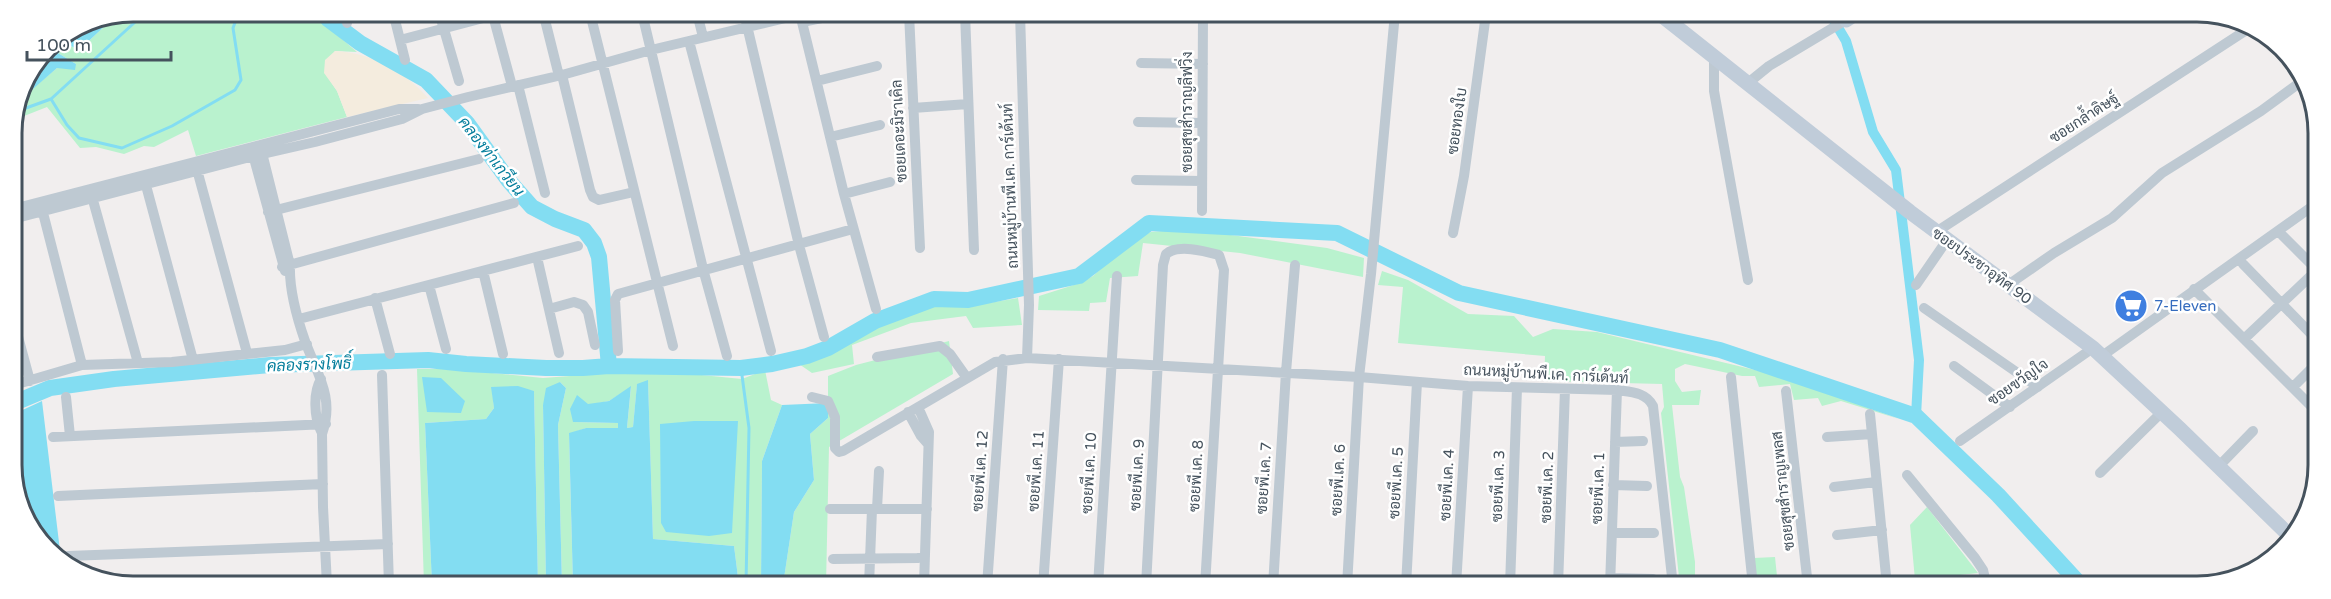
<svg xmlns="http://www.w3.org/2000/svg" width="2331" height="599" font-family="'Varela Round',Sarabun,sans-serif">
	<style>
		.green { fill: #b9f2ce }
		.sand { fill: #f4ecde }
		.water { fill: #83ddf2 }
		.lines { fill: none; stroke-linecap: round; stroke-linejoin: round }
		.stream { stroke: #83ddf2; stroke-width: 3 }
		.canal { stroke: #83ddf2; stroke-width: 10 }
		.river { stroke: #83ddf2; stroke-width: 16 }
		.street { stroke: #bec9d2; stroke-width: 10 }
		.secondary { stroke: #c0ccd9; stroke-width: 15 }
		.labels { text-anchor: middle; stroke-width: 5; stroke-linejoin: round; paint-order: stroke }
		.street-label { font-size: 15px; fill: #45525d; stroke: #fff }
		.shop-label { font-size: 15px; fill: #366cbe; stroke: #fff; text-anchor: start }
		.water-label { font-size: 16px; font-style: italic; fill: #047e9c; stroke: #fff }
		.rim { fill: none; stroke: #45525d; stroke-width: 3 }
	</style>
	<rect width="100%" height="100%" fill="#f1eeee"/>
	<path class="green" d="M133,12H314L320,20L357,52L335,51L325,73L337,91L347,117L196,156L188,130L154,147L144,146L124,154L96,147L80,148L47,107L14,120L17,103L37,85L57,68L76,64L48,47L59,40L79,50L107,24L102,18Z
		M1186,229L1327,248L1364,258L1363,277L1240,253L1143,243L1138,276L1110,278L1106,302L1090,303L1089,311L1038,310L1039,296L1077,284L1093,276L1133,240L1151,232Z
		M1382,271L1408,280L1468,314L1514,316L1533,337L1553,329L1597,332L1780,376L1899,419L1841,401L1822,406L1818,398L1794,400L1790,384L1759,387L1755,376H1742L1685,364L1675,369V381L1682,392L1701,390L1699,405H1672L1680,477L1684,487L1695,562V586H1680L1661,413L1664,407L1662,384L1544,381L1545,356L1398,343L1403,287L1378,285Z
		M1018,298L1022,325L973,328L966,316L911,323L852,345L854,364L812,373L799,364L843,344L896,315L943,304L971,306Z
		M949,341L953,374L829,447L826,585H783L794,512L814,480L810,434L828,418V376L856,365Z
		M417,369H450L543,378L651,370L742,379L765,370L771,400L782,405L762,461L761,585H739L734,546L653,539L648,381L637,385L633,427L627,428L631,387L609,401L588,405L573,422L618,423V429L586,428L569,434L573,585H562L558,425L566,388L560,382L543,405L546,585H538L534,391L492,387L494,408L486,419L425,423L432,585H424Z
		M1927,507L1978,573L1915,580L1910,525Z
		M1775,557L1778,586H1757L1754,558Z"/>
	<path class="sand" d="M335,51C372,53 403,70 428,98L347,117L337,91L324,73L325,60Z"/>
	<path class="water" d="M102,18L107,24L79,50L59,40L87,21Z
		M48,47L76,64L75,70L57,68L17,103L21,87Z
		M422,377L441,378L465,401L461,413L427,412Z
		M648,380L653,539L734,546L739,585H573L569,433L586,428H618V423L573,422L570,409L577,395L588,404L609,401L631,386L627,428L633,427L637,384Z
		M560,382L566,388L558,425L562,585H546L543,405L546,388Z
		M518,386L534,391L538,585H432L425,423L486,419L494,408L491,387Z
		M42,401L61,559L48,552L14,490V414Z
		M828,403V418L810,434L814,480L794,512L783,585H761L762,461L782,405Z
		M694,421H738L732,533L709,536L666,532L661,523L660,424Z"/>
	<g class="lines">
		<path class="stream" d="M51,99L67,125L79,138L122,148L172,126L235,90L241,80L233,28L236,20L247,12
			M15,112L51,99L146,12
			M741,368L749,428L746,585"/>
		<path class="canal" d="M1830,14L1846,41L1873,132L1896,170L1919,360L1916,416"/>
		<path class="river" d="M322,12L328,19L360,43L426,80L467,123L509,181L532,207L555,219L584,230L594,243L599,257L609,366
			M14,403L50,388L114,379L270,365L428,360L466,364L546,368H583L609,366L741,368L772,364L807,356L828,348L875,321L934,299L968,300L1079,276L1149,223L1337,233L1459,293L1720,350L1916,416L1998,495L2077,581L2078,587"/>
		<path class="street" d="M344,12L347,23
			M393,12L405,60
			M439,12L459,81
			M492,12L512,86
			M543,12L559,76
			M590,13L673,346
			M642,13L703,269L727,356
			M697,13L703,37
			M744,13L799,245L824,337
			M798,13L802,22L844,194L876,309
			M909,13L920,248
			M965,13L974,250
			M1020,13L1029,305L1027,358
			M802,22L846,13
			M400,40L506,12
			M689,41L771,351
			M1714,56V91L1748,280
			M1141,63L1203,64
			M562,75L590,190L593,197L599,200L634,192
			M817,81L877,66
			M1748,83L1769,66L1846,20
			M518,85L545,193
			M913,108L968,104
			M1138,122L1202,123
			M830,137L880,125
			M260,145L290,265C289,289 297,318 305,341C317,374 335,397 322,434L323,507L327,585
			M252,151L285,271
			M196,166L247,353
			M144,178L193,360
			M1136,180L1202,181
			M91,193L138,363
			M844,194L890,182
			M41,205L82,365
			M13,209L399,109H418
			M1202,211L1203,13
			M268,212L479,159
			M13,219L254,156L315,142L402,119L422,109L468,97L562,75L651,50L798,15
			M1936,232L2248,29
			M1453,233L1464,176L1486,14
			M537,257L559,353
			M2243,264L2317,340
			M282,267L514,203
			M483,271L503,354
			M429,285L446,349
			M1916,285L1947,240
			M2008,285L2054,253L2112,218L2162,173L2261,111L2302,81
			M2194,289L2317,412
			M375,298L390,354
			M1924,308L2038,387
			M549,309L574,302L583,305L588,312L595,345
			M13,318L30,381
			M299,319L578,246
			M2244,339L2317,270L2282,235
			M618,351L615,300L618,294L853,229
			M2102,356L2317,203
			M877,357L940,346L950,354L967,378
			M1954,366L2010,407
			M382,375L389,585
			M1731,377L1753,586
			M14,385L82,365L172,362L285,350L307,344
			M2293,387L2317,363
			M1786,391L1808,586
			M66,397L70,436
			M812,397L828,401L835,417V448L839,452L843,451L995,362L1027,358L1359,377L1468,386L1617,390C1631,392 1646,392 1653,406L1673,586
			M918,407L929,432L924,585
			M908,412L921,436L928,444
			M1870,414L1887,586
			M321,431C314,417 313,392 321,379
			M53,437L326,424
			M1827,437L1872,434
			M1960,441L2093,348
			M1615,442L1643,441
			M2219,466L2253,431
			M2100,473L2162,412
			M1907,475L1975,558L1983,570L1987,587
			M1613,485L1647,486
			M1834,487L1876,482
			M58,496L323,484
			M830,509H927
			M877,509L879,471
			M1612,533H1654
			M1837,535L1882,530
			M68,556L388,544
			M833,559L918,558L925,556
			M1610,578L1653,579
			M1842,584L1887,579
			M869,585L872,509
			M987,586L1003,359
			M1043,586L1059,359
			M1098,586L1117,276
			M1146,586L1163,265L1166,254C1178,244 1204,251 1219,255L1224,270L1205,586
			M1273,586L1286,372L1295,265
			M1347,586L1359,377L1371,274L1395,13
			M1406,586L1417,382
			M1456,586L1468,386
			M1510,586L1517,388
			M1558,586L1565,389
			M1610,586L1617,390"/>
		<path class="secondary" d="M1660,14L1910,212L2093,348L2180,429L2290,536
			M1846,20L1855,14"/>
	</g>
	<defs>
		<g id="supermarket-disc" transform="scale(1.725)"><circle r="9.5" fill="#3f7fe0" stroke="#fff"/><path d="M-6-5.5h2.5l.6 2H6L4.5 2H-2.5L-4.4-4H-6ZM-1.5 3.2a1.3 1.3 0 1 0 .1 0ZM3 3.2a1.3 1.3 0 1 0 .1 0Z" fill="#fff"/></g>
	</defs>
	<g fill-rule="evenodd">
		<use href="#supermarket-disc" x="2131" y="306"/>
	</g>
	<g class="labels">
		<g class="street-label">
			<text transform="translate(1187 112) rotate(-90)" y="5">ซอยสุขสำราญลีฟวิ่ง</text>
			<text transform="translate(2084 118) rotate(-33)" y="5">ซอยกล้ำดิษฐ์</text>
			<text transform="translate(1457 121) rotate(-82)" y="5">ซอยทองใบ</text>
			<text transform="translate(899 131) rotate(-93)" y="5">ซอยเดอะมิราเคิล</text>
			<text transform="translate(1010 186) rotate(-92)" y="5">ถนนหมู่บ้านพี.เค. การ์เด้นท์</text>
			<text transform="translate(1982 266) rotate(36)" y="5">ซอยประชาอุทิศ 90</text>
			<text transform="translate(1546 374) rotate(3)" y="5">ถนนหมู่บ้านพี.เค. การ์เด้นท์</text>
			<text transform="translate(2018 382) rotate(-35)" y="5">ซอยขวัญใจ</text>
			<text transform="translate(980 471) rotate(-86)" y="5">ซอยพี.เค. 12</text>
			<text transform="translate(1036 471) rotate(-86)" y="5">ซอยพี.เค. 11</text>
			<text transform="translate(1089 473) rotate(-87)" y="5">ซอยพี.เค. 10</text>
			<text transform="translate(1137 475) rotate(-87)" y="5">ซอยพี.เค. 9</text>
			<text transform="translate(1196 476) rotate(-87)" y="5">ซอยพี.เค. 8</text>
			<text transform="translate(1264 478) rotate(-86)" y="5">ซอยพี.เค. 7</text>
			<text transform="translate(1338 480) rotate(-87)" y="5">ซอยพี.เค. 6</text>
			<text transform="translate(1396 483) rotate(-87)" y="5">ซอยพี.เค. 5</text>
			<text transform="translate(1447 485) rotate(-87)" y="5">ซอยพี.เค. 4</text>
			<text transform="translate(1498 486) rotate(-88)" y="5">ซอยพี.เค. 3</text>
			<text transform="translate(1547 487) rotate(-88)" y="5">ซอยพี.เค. 2</text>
			<text transform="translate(1598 488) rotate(-88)" y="5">ซอยพี.เค. 1</text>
			<text transform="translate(1783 491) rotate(-96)" y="5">ซอยสุขสำราญเพลส</text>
		</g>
		<g class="shop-label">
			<text x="2154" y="311">7-Eleven</text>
		</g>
		<g class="water-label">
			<text transform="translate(492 156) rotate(52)" y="6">คลองท่าเกวียน</text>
			<text transform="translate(309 364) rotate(-2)" y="6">คลองรางโพธิ์</text>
		</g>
	</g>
	<path d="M0 0H2331V599H0ZM133 22H2197A111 111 0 0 1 2308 133V465A111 111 0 0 1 2197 576H133A111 111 0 0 1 22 465V133A111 111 0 0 1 133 22Z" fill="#fff" fill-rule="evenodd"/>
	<path class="rim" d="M133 22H2197A111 111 0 0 1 2308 133V465A111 111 0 0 1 2197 576H133A111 111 0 0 1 22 465V133A111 111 0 0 1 133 22Z"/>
	<path d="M27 51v9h144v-9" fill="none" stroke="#45525d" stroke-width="3"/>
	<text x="36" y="51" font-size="18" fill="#45525d" stroke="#ffffff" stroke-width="4.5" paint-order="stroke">100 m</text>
</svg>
